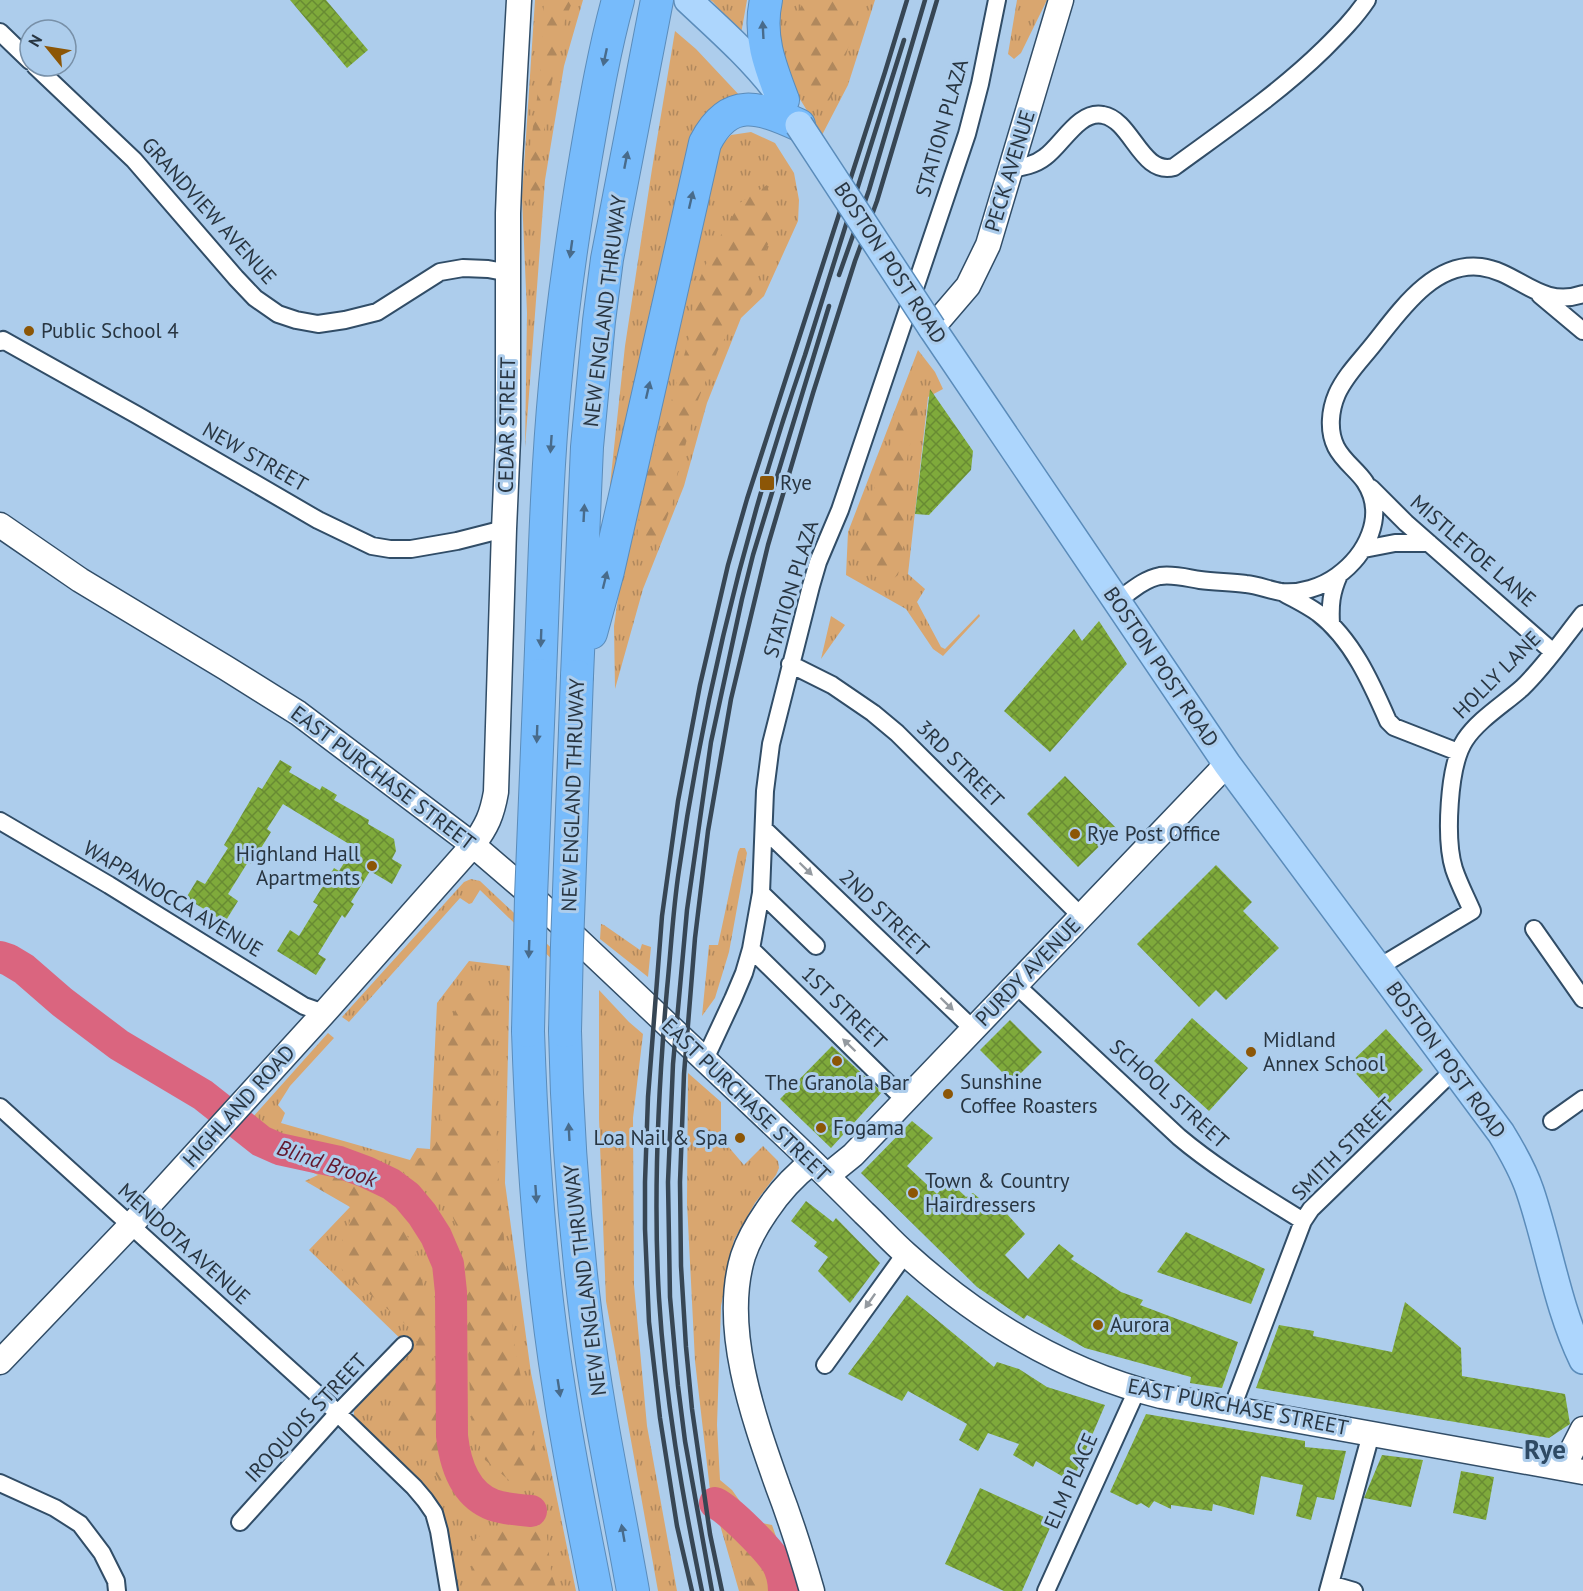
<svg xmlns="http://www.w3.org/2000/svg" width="1583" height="1591" font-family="'PT Sans',sans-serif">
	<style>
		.grass { fill: url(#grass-tufts) }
		.forest { fill: url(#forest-firs) }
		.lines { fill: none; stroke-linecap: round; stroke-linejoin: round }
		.river { stroke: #da657f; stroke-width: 32 }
		.building { fill: url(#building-cross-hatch) }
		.street-casing { stroke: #314d67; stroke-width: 20 }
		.secondary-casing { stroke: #314d67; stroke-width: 27 }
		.primary-casing { stroke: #5b8cba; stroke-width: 30 }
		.highway-casing { stroke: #5b8cba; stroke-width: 34 }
		.street { stroke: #fff; stroke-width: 16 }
		.secondary { stroke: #fff; stroke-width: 24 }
		.primary { stroke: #add6fd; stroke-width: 27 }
		.highway { stroke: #77bbfb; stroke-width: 32 }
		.rail { stroke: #374654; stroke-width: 4.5 }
		.primary-bridge-casing { stroke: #5b8cba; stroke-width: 30; stroke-linecap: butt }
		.highway-bridge-casing { stroke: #5b8cba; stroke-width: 34; stroke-linecap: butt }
		.primary-bridge { stroke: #add6fd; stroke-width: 27 }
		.highway-bridge { stroke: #77bbfb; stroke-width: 32 }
		.oneway { fill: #486b8b }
		.oneway2 { fill: #949aa0 }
		.poi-dot { fill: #8c5606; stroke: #adcdec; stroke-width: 2 }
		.labels { text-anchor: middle; stroke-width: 6; stroke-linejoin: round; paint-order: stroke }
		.street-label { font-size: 21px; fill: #283541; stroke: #adcdec }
		.poi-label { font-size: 21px; fill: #283541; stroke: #adcdec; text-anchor: start }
		.water-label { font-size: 22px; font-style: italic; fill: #63192e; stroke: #adcdec }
		.district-label { font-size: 27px; font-weight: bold; fill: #2e4a64; stroke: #adcdec }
	</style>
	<defs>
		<pattern id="grass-tufts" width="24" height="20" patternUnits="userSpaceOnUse" patternTransform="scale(1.5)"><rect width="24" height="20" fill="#d9a66f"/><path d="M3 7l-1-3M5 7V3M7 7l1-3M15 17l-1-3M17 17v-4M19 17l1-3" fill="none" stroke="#b0885d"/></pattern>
		<pattern id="forest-firs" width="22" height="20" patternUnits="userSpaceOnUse" patternTransform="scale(1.5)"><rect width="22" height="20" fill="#d9a66f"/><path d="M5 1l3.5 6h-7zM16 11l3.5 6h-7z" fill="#b0885d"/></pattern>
		<pattern id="building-cross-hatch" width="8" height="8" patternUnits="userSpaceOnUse" patternTransform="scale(1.5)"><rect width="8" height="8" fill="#7faa3b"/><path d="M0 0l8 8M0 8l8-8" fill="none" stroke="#688b33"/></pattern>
	</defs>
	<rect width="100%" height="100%" fill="#adcdec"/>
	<path class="grass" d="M535,0H583L564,66L545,180L525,448L527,313L522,197Z
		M710,0H747L741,34L713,2Z
		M775,0H875L848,85L822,135L771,52Z
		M1017,0H1047L1021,53L1014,59L1008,54Z
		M675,31L696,49L742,98L726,108L615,486L610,485L625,346L652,169Z
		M751,132L775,143L794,173L799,200L798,221L764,296L741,318L707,403L684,486L643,589L615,689L614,626L625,551L715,153L731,135Z
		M918,350L935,372L943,389L928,397L908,574L925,589L917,602L941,647L945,649L979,614L980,616L943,656L933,649L906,609L846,575L848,532Z
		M831,616L845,625L821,659Z
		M740,848H745L747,853L729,952L715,998L702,1016L709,945H718L738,852Z
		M471,879L480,881L562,958V969L480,890L472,903L469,904L460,898L349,1022L342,1017L464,882Z
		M601,924L604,925L640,950L642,944L651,947L648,977L600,939Z
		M469,961L510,966L505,1183L531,1373L576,1591H455L433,1498L354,1418V1411L411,1349L309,1250L350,1207L318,1175L234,1138L328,1033L334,1038L290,1086L278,1105L285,1113L281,1123L410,1160L417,1148L430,1149L437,1003Z
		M599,990L629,1022L643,1034L633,1118L634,1285L647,1426L677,1591H658L606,1301L599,1119Z
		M688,1073L721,1102V1138L744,1165L763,1146L778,1161L779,1168L776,1175L755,1203L734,1240L721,1306L717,1425L720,1480L732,1490L749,1514L757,1522L772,1525L795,1591H739L710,1490L695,1361L687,1203Z"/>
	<path class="forest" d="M544,0H573L562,28L555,64L541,148V186L539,199L531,203L529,188L530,148L540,77Z
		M805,0H861L838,85L827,104L814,100L805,89L796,76L787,48L790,24Z
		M767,185L773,208L769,241L752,293L718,350L698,400L677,475L673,501L661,534L647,548L637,544L638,524L647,468L670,406L689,338L695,290L712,250L741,202Z
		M914,403C923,417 913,434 909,448C904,468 907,489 907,510C907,531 902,554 898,575L888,583L872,575L858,559L859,530L900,418L908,404Z
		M478,989L490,1000L499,1186L514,1342L539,1469L551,1571L557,1591H473L471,1542L489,1530L523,1528L536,1494L510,1481L485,1460L473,1428L470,1397L464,1246L448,1205L394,1166L420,1158L435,1145L445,1102L444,1053L454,1012L466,995Z
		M326,1165L350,1171L380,1193L399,1218L415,1253L426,1297L429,1332L438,1387L446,1464V1492L430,1464L393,1425L392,1391L405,1369L418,1340L409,1327L342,1271L341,1243L350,1221V1207L305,1181L318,1175Z
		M761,1530L768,1535L789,1591H748L742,1549L744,1542Z"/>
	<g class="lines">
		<path class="river" d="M0,957L9,960L24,969L62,1002L119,1045L203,1095L261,1141L279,1149L339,1162L366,1172L391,1184L407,1196L422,1214L436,1236L448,1264L451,1292L452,1436C455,1463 464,1494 493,1505C505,1509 518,1510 531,1511
			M715,1503C730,1510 768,1549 777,1563C782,1572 784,1581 784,1591"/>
	</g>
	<path class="building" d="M290,0H326L368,50L347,68Z
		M930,389L973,451L971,470L929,515L915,514Z
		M1099,621L1127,664L1050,752L1004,711L1074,629L1082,641Z
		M280,760L292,767L289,772L320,790L322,786L337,795L334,800L369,820L368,824L394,839L396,851L392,859L402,865L392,884L370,871L351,902L354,904L345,918L342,915L318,954L326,959L316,975L277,951L290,930L299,936L318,905L313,902L334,868L339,871L354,847L283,804L267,829L271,832L251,864L248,862L228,894L238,901L225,922L186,898L197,880L205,884L228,848L224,845L258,787L262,789Z
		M1065,776L1117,829L1078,867L1027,814Z
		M1216,865L1252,902L1243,911L1279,948L1226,1000L1216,990L1199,1007L1137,944Z
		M1192,1018L1248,1068L1209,1111L1154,1061Z
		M1010,1020L1042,1052L1012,1082L980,1050Z
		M1386,1029L1423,1070L1386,1106L1348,1065Z
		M832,1046L882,1092L831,1148L780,1099Z
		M912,1121L933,1138L907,1166L937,1194L949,1181L966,1197L973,1193L992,1209L998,1204L1025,1234L1005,1255L1028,1279L1059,1244L1074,1256L1071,1259L1121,1292L1143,1300L1140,1305L1238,1342L1222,1388L1190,1383L1191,1377L1085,1348L1027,1315L1024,1319L977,1287L861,1173Z
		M806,1201L833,1222L836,1218L880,1263L850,1303L818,1271L828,1257L814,1246L817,1242L791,1221Z
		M1186,1232L1265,1269L1251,1304L1157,1272Z
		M907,1295L994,1367L997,1362L1019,1369L1047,1387L1105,1405L1072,1482L1036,1461L1033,1467L1013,1455L1019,1444L988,1433L978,1451L959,1440L967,1424L908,1391L902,1401L848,1374Z
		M1405,1302L1461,1348L1462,1376L1565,1394L1570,1424L1549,1438L1256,1388L1279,1325L1314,1331L1313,1336L1392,1352Z
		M1146,1414L1305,1441V1447L1346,1451L1334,1500L1317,1497L1311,1520L1296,1516L1303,1485L1261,1476L1254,1515L1213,1504L1212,1511L1171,1505V1509L1154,1501L1149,1508L1141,1503L1137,1505L1110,1492Z
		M1382,1455L1423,1460L1411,1507L1364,1498Z
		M1461,1471L1494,1477L1486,1520L1453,1513Z
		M980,1488L1053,1521L1022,1591H1004L945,1564Z"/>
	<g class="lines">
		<g class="street-casing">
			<path id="street" d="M0,32L30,61
				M35,66L134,160L236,278L255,298L278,314L296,320L318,324L345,320L377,312L440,272L463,268L488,269L509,273
				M1010,169C1023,167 1035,165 1045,157C1062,145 1079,110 1103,115C1132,120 1141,176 1174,167C1226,129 1279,93 1324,49C1340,33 1355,18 1367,0
				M1540,295L1583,331
				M0,342L3,340L137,415L318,520L372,546L390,549H411L457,541L504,529
				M1371,488L1406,523L1553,652
				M1364,549L1395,543H1429
				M1282,592C1294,599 1307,605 1318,613C1352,639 1371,682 1388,721L1394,727L1458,752
				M1117,601C1130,592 1144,579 1160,576C1174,574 1187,578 1200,580C1215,582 1231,582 1246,584C1258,585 1269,590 1281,592C1300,594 1322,587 1337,576C1366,555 1387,516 1365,482C1357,470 1343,461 1336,447C1328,431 1330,410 1337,394C1345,376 1360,361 1372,346C1398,314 1432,261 1481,267C1519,272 1540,309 1583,294
				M1331,624C1330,605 1331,593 1339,575
				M790,664L832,685L873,713L897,733L1081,916
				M0,821L109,885L304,1006L324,1013
				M764,829L973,1029
				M761,893L816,946
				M1534,929L1583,999
				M751,949L905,1100
				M1379,967L1472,911C1466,897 1459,884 1454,869C1445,840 1448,766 1465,740C1478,720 1504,704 1522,688C1545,666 1563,639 1583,614
				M1016,985L1179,1137C1217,1169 1260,1194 1303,1221
				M705,1059L733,999L744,973L751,949L761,893L765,791L771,744L811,586L818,562L840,510L967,134L980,84L997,0
				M0,1107L327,1403L414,1487L425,1500L434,1513L439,1531L449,1591
				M1552,1121L1583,1099
				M825,1365L905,1254
				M1232,1408L1303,1221L1311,1209L1455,1069
				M0,1483L55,1508L80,1524L102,1553L116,1581L117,1591
				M240,1522L338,1413L404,1345
				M1330,1584L1354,1591
				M1046,1591L1137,1390
				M1328,1591L1371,1434"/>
		</g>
		<g class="secondary-casing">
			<path id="secondary" d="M932,328L968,286L988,245L1061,0
				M0,525L80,580L226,668L298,713L473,845L522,887C608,968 693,1049 779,1130C808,1157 836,1185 864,1213C878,1226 891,1241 906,1254C979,1320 1065,1372 1161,1396L1583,1472
				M827,1176L853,1155L1227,764
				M0,1362L130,1226L324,1013L473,845C487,826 492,815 496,792L504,529L508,439V213L510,162L519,0
				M1563,1468L1583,1429
				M812,1591C802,1556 791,1521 778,1487C754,1419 721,1328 743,1256C748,1241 757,1225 766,1212C779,1192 794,1176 812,1162"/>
		</g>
		<g class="primary-casing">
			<path id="primary" d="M688,0C719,29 751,57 777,91
				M932,328L1227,764L1501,1133C1512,1151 1523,1170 1530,1191C1549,1247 1557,1306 1583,1360"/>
		</g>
		<g class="highway-casing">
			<path id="highway" d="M766,0C758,36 770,66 783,100
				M591,633L608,571L705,143C729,96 759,107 799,125
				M540,675C544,578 546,481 555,385C562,308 573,232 586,156C595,104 604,51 618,0
				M577,676L587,447L599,321L607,259L657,0
				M528,1031C532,1152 540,1270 559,1389C569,1457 583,1524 596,1591
				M565,1031C567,1127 574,1222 586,1317C597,1409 617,1500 633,1591"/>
		</g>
		<use href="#street" class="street"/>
		<use href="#secondary" class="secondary"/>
		<use href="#primary" class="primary"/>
		<use href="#highway" class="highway"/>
		<path class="rail" d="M839,275L869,190L925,0
			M692,1591L677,1526L660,1418L649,1322L645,1229V1182L648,1097L662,916L678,801L700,685L728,565L747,499L885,72L907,0
			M702,1591C682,1494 665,1397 659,1298C653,1195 658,1091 667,989C671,949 673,909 679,870C704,695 747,522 805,355L904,40
			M712,1591L685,1441L678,1386L670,1297L668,1182L673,1064L687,910L711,742L742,599L753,555L829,306
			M722,1591L710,1534L692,1409L686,1347L681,1266L680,1182L684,1074L695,938L708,831L731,699L768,545L813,393L855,261L877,201L937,0"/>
		<g class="primary-bridge-casing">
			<path id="primary-bridge" d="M799,125L932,328"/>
		</g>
		<g class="highway-bridge-casing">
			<path id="highway-bridge" d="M528,1031L531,897L540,675
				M565,1031L567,945L577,676"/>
		</g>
		<use href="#primary-bridge" class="primary-bridge"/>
		<use href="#highway-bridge" class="highway-bridge"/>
	</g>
	<defs><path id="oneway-solid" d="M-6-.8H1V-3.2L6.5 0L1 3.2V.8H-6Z" transform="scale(1.5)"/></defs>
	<g class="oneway">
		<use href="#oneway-solid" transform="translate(763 30) rotate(-93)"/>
		<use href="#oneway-solid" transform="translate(605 57) rotate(102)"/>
		<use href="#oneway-solid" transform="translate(626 160) rotate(-79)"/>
		<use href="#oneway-solid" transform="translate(691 200) rotate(-77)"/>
		<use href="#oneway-solid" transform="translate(571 249) rotate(98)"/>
		<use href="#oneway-solid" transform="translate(648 390) rotate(-77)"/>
		<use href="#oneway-solid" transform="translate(551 444) rotate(94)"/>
		<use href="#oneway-solid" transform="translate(584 513) rotate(-87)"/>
		<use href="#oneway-solid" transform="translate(605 580) rotate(-76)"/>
		<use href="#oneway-solid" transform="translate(541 638) rotate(92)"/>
		<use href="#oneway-solid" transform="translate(537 734) rotate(92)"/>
		<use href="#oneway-solid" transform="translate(529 949) rotate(92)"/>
		<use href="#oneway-solid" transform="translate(569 1132) rotate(-93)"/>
		<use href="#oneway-solid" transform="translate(536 1194) rotate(86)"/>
		<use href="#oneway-solid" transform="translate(559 1388) rotate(81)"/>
		<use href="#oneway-solid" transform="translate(623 1533) rotate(-100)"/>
	</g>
	<g class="oneway2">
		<use href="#oneway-solid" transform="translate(806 869) rotate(44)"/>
		<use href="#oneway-solid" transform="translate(947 1004) rotate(44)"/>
		<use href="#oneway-solid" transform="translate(849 1045) rotate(-136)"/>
		<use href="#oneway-solid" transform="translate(870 1301) rotate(125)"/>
	</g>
	<g class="poi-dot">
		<circle cx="29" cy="331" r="6"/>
		<rect x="759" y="475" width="16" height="16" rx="3"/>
		<circle cx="1075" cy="834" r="6"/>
		<circle cx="372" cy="866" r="6"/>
		<circle cx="1251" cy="1052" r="6"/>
		<circle cx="837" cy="1061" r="6"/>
		<circle cx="948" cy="1094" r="6"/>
		<circle cx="821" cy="1128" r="6"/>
		<circle cx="740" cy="1138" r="6"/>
		<circle cx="913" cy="1193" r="6"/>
		<circle cx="1098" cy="1325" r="6"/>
	</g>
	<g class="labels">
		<g class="street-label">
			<text transform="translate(942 128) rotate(-74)" y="7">STATION PLAZA</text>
			<text transform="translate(1010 171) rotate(-73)" y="7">PECK AVENUE</text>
			<text transform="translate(209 211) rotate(48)" y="7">GRANDVIEW AVENUE</text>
			<text transform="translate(890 263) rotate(57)" y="7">BOSTON POST ROAD</text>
			<text transform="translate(605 311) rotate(-83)" y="7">NEW ENGLAND THRUWAY</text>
			<text transform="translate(507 425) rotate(-89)" y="7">CEDAR STREET</text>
			<text transform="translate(255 457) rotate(30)" y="7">NEW STREET</text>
			<text transform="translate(1473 551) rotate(41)" y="7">MISTLETOE LANE</text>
			<text transform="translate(791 589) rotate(-73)" y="7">STATION PLAZA</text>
			<text transform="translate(1161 667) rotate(56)" y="7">BOSTON POST ROAD</text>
			<text transform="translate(1497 675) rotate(-45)" y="7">HOLLY LANE</text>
			<text transform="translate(960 764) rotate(45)" y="7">3RD STREET</text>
			<text transform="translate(383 778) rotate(37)" y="7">EAST PURCHASE STREET</text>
			<text transform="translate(573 795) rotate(-88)" y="7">NEW ENGLAND THRUWAY</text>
			<text transform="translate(173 899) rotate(31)" y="7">WAPPANOCCA AVENUE</text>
			<text transform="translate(884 913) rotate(44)" y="7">2ND STREET</text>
			<text transform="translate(1028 972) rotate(-46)" y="7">PURDY AVENUE</text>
			<text transform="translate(844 1008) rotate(44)" y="7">1ST STREET</text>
			<text transform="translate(1446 1060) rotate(54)" y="7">BOSTON POST ROAD</text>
			<text transform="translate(1169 1094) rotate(42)" y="7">SCHOOL STREET</text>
			<text transform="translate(746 1100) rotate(44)" y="7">EAST PURCHASE STREET</text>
			<text transform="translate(239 1106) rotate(-48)" y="7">HIGHLAND ROAD</text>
			<text transform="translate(1343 1149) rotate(-45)" y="7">SMITH STREET</text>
			<text transform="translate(184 1244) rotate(42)" y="7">MENDOTA AVENUE</text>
			<text transform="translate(585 1280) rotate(-97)" y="7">NEW ENGLAND THRUWAY</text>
			<text transform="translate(1238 1407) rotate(11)" y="7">EAST PURCHASE STREET</text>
			<text transform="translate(306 1418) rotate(-47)" y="7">IROQUOIS STREET</text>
			<text transform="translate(1071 1481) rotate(-66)" y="7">ELM PLACE</text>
		</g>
		<g class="poi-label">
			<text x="41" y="338">Public School 4</text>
			<text x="780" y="490">Rye</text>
			<text x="1087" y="841">Rye Post Office</text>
			<text x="360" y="861" text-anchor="end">Highland Hall<tspan x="360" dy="24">Apartments</tspan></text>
			<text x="1263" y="1047">Midland<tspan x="1263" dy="24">Annex School</tspan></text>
			<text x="960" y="1089">Sunshine<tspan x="960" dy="24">Coffee Roasters</tspan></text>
			<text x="837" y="1090" text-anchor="middle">The Granola Bar</text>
			<text x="833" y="1135">Fogama</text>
			<text x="728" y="1145" text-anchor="end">Loa Nail &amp; Spa</text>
			<text x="925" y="1188">Town &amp; Country<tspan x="925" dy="24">Hairdressers</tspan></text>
			<text x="1110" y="1332">Aurora</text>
		</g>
		<g class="water-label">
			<text transform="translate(327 1163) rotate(19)" y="8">Blind Brook</text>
		</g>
		<g class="district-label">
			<text x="1545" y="1459">Rye</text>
		</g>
	</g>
	<g transform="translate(48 48) rotate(300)"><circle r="28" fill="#adcdec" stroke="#7890a8" stroke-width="1.5"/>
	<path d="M0-4.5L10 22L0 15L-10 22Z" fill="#8c5606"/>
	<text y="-9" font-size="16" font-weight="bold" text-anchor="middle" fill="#283541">N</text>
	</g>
</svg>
